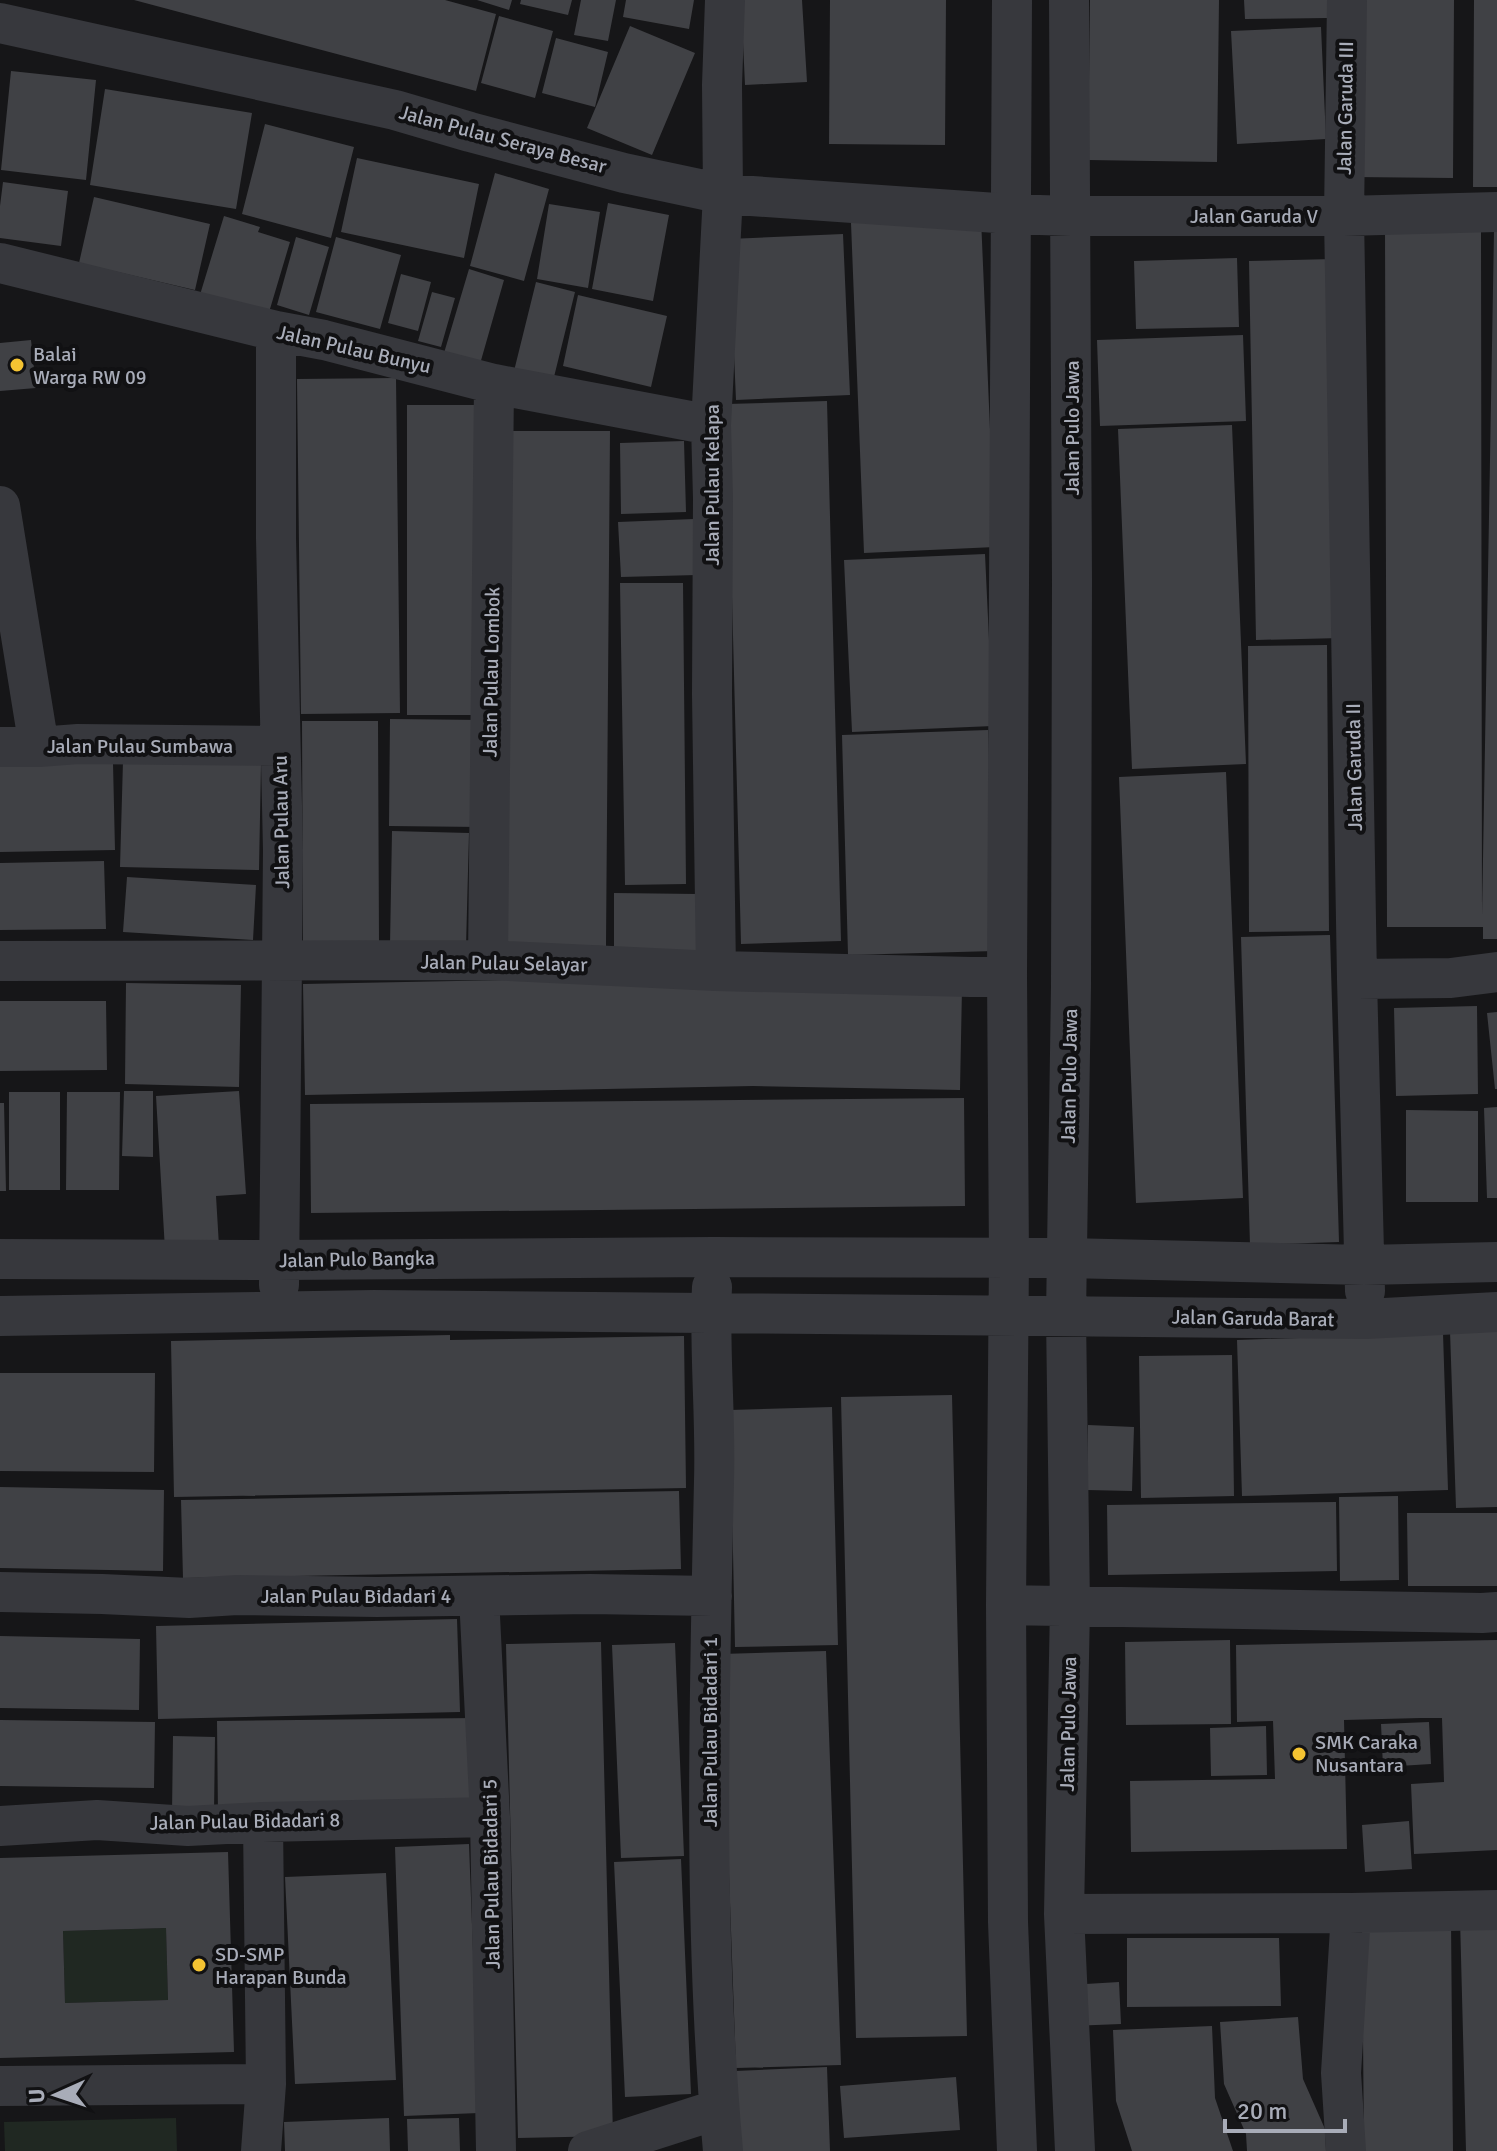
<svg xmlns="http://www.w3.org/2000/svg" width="1497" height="2151" font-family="Signika,sans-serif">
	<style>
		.park { fill: #202822 }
		.building { fill: #404145; fill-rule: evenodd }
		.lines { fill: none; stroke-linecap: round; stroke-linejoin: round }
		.street { stroke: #37383d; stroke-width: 40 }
		.poi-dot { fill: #f4c332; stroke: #111113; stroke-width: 3 }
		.labels { text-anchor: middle; stroke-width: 8; stroke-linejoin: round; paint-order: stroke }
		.street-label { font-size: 20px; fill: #a8acb8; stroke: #111113 }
		.poi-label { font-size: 20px; fill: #a8acb8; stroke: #111113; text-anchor: start }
	</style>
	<rect width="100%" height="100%" fill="#161618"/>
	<path class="park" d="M166,1928L168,2000L65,2003L63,1931Z
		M176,2118L177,2151H5L4,2122Z"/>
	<path class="building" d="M134,0H445L496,14L476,91Z
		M477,0H512L509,10Z
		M521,0H572L568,15L520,4Z
		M581,0H616L608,41L574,35Z
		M626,0H694L689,29L623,17Z
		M741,0H802L807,82L745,85Z
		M830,0H946L945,145L829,144Z
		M1090,0H1219L1217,162L1088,160Z
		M1244,0H1327V18L1245,19Z
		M1354,0H1454L1453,178L1353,177Z
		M1474,0H1497V187H1473Z
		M499,16L553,31L535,98L481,83Z
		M630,26L695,53L652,155L587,128Z
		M1321,27L1326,139L1237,144L1231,31Z
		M556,38L608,52L595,107L542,93Z
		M11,71L96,80L86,180L1,170Z
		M105,89L252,113L236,209L90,185Z
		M265,124L354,147L331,238L242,214Z
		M357,158L479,184L464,258L341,232Z
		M495,173L549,189L524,281L470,266Z
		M3,182L68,191L61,246L0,238V206Z
		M94,197L210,224L195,290L79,263Z
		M608,203L669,215L653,301L592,289Z
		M549,204L600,212L588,288L537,279Z
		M224,216L260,227L258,232L290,242L267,319L199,298Z
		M981,218L995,547L864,553L851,223Z
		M1385,229H1481L1482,916L1494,231H1497V939H1483V927H1387Z
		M843,234L850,395L736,400L729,239Z
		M296,237L329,247L309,315L277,305Z
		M336,237L401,255L380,329L316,312Z
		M1237,258L1239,327L1136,329L1134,261Z
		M1334,259L1341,638L1256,640L1249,261Z
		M469,269L504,280L480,364L444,353Z
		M401,274L431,282L418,331L388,323Z
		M536,282L575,292L553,381L514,371Z
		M432,292L455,298L441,347L418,341Z
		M578,295L667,316L651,387L563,366Z
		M1243,335L1246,421L1100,426L1097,340Z
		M31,340L36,388L0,391V343Z
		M396,378L400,713L301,714L297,379Z
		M827,401L841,941L741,944L727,404Z
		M407,405H481V715H407Z
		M1232,425L1246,764L1132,769L1118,429Z
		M510,431H610L606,946L506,945Z
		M684,441L686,512L621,514L620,443Z
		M694,519L697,575L621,577L618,522Z
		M985,554L993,726L852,732L844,560Z
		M620,583H683L686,884L625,885Z
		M1327,645L1329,931L1249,932L1248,646Z
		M390,719L482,720L481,827L389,826Z
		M302,721H378L379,941H303Z
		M988,730L995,951L848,955L842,735Z
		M123,761L261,764L259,870L120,867Z
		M113,763L115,850L0,852V765Z
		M1226,772L1243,1198L1136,1203L1119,777Z
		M392,831L469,833L466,947L390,945Z
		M104,861L106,929L0,930V863Z
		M127,877L256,885L253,940L123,932Z
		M614,893L697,894V953L614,952Z
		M1330,935L1339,1242L1250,1245L1241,937Z
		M507,980L962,988L960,1090L753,1086L305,1095L303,984Z
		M126,983L241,985L239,1087L125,1084Z
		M0,1001H106L107,1070L0,1071Z
		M1477,1006L1478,1094L1396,1096L1394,1008Z
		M1497,1012V1089H1495L1487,1013Z
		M124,1091H153V1157L122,1156Z
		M239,1091L246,1194L216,1196L219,1246L165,1250L156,1096Z
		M9,1092H60V1190H9Z
		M67,1092H120L119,1190H66Z
		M964,1098L965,1206L311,1213L310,1104Z
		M0,1103H4L6,1191H0Z
		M1497,1107V1198H1487L1484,1108Z
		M1406,1110L1478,1111V1202H1406Z
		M1497,1329V1507L1456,1508L1450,1331Z
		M1443,1333L1448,1490L1242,1496L1237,1340Z
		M450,1335V1340L684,1336L686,1488L174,1497L171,1341Z
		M1232,1355L1234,1496L1141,1498L1139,1356Z
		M0,1373H155L154,1472L0,1471Z
		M952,1395L967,2036L856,2038L841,1397Z
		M832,1407L838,1645L735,1647L730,1410Z
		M1088,1425L1134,1427L1132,1491L1087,1490Z
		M0,1487L164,1490L163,1571L0,1568Z
		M679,1491L681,1569L183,1578L181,1500Z
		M1398,1496L1399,1580L1340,1581L1339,1497Z
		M1336,1502L1337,1571L1108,1575L1107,1505Z
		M1407,1513H1497V1586H1408Z
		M457,1619L460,1712L158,1719L156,1626Z
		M0,1636L140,1639L139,1710L0,1708Z
		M1230,1640L1231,1724L1126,1725L1125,1642Z
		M1497,1640V1850L1414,1854L1411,1784L1444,1782L1442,1718H1421L1344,1720L1347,1849L1131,1852L1130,1781L1275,1779L1273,1721L1237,1722L1236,1645Z
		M601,1642L613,2136L518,2138L506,1644Z
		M675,1643L684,1856L621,1858L612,1645Z
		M826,1651L841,2065L736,2068L721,1654Z
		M475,1718L476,1814L218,1817L217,1721Z
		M0,1720L155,1722L154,1788L0,1786Z
		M1429,1722L1431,1764L1383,1767L1381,1724Z
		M1266,1726L1267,1775L1211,1776L1210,1728Z
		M173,1736L215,1737L214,1814L172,1813Z
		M1409,1821L1412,1869L1365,1872L1362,1825Z
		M469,1844L479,2113L404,2116L395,1847Z
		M228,1852L234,2052L0,2058V1858ZM166,1928L168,2000L65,2003L63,1931Z
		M681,1859L691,2094L625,2097L614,1862Z
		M386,1873L396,2080L295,2084L285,1877Z
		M1497,1917V2151H1466L1460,1918Z
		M1451,1920L1453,2151H1364L1362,1921Z
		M1127,1938H1279L1281,2006L1127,2007Z
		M1119,1982L1121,2024L1071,2026L1069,1985Z
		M1298,2017L1303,2079L1325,2129L1326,2151H1247L1246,2134L1224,2084L1220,2022Z
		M1212,2026L1215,2098L1233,2151H1132L1116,2101L1113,2030Z
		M827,2067L830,2151H740L735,2071Z
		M956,2077L960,2130L844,2138L840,2086Z
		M389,2118L390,2151H285L284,2122Z
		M459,2118L460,2151H408L407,2119Z"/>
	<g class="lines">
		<path class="street" d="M1012,0L1007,976L1009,1258L1006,1605L1008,1922L1017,2151
			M1069,0L1072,581L1071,987L1066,1316L1070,1607L1064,1914L1075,2151
			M1347,0L1344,216L1357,979L1365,1291
			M0,23L395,110L470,132L624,173L723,194L1011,214L1071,216H1344L1497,212
			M0,263L276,331L324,340L494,384L711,425
			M276,331V538L283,850L279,1285
			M0,506L39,747
			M0,747H39L78,744L280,746
			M488,960L494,384
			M0,961L488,960L716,971L971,977L1007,976
			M716,971L712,694L713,498L711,425L723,194L722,85L725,0
			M1357,979L1451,978L1497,972
			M0,1259L279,1260L713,1257L1066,1258L1364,1265L1497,1262
			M712,1287C709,1352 716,1416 714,1481C709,1703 703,1930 723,2151
			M0,1316L374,1310L1366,1319L1497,1312
			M0,1592L102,1594L189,1598L237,1595L377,1597L590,1594L712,1596
			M479,1596L490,1817L496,2151
			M1006,1605L1482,1613L1497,1612
			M0,1826L97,1820L188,1826L263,1822L490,1817
			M1064,1914L1351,1913L1497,1910
			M0,2086L266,2084
			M261,2151L266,2084L263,1822
			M588,2151L719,2109
			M1346,2151L1341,2073L1351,1913"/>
	</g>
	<g class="poi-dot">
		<circle cx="17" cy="365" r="8"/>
		<circle cx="1299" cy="1754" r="8"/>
		<circle cx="199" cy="1965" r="8"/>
	</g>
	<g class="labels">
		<g class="street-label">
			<text transform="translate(1345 108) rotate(-89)" y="7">Jalan Garuda III</text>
			<text transform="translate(503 139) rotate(15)" y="7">Jalan Pulau Seraya Besar</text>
			<text x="1254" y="223">Jalan Garuda V</text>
			<text transform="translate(354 349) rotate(13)" y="7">Jalan Pulau Bunyu</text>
			<text transform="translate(1072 428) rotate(-90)" y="7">Jalan Pulo Jawa</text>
			<text transform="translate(712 485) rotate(-90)" y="7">Jalan Pulau Kelapa</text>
			<text transform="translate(491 672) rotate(-89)" y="7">Jalan Pulau Lombok</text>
			<text x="140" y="753">Jalan Pulau Sumbawa</text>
			<text transform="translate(1354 767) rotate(-91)" y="7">Jalan Garuda II</text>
			<text transform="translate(281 822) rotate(-91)" y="7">Jalan Pulau Aru</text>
			<text transform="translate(504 963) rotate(1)" y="7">Jalan Pulau Selayar</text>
			<text transform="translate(1069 1076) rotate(-89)" y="7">Jalan Pulo Jawa</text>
			<text transform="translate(357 1259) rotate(-1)" y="7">Jalan Pulo Bangka</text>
			<text transform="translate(1253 1318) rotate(1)" y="7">Jalan Garuda Barat</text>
			<text x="356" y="1603">Jalan Pulau Bidadari 4</text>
			<text transform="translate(1068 1724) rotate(-89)" y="7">Jalan Pulo Jawa</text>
			<text transform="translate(710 1732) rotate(-90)" y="7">Jalan Pulau Bidadari 1</text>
			<text transform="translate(245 1821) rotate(-1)" y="7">Jalan Pulau Bidadari 8</text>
			<text transform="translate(491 1874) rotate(-91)" y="7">Jalan Pulau Bidadari 5</text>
		</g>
		<g class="poi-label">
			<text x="33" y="361">Balai<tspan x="33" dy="23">Warga RW 09</tspan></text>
			<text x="1315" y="1749">SMK Caraka<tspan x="1315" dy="23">Nusantara</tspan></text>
			<text x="215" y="1961">SD-SMP<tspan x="215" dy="23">Harapan Bunda</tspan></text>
		</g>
	</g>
	<g transform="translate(56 2095) rotate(267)" stroke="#111113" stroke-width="6" paint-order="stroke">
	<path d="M0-6L14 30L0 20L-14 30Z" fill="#a8acb8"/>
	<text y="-12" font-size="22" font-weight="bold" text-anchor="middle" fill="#a8acb8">U</text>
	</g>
	<path d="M1225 2119v12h120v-12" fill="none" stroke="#a8acb8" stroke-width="4"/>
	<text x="1237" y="2119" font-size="24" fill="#a8acb8" stroke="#111113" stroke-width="6" paint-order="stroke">20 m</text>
</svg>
